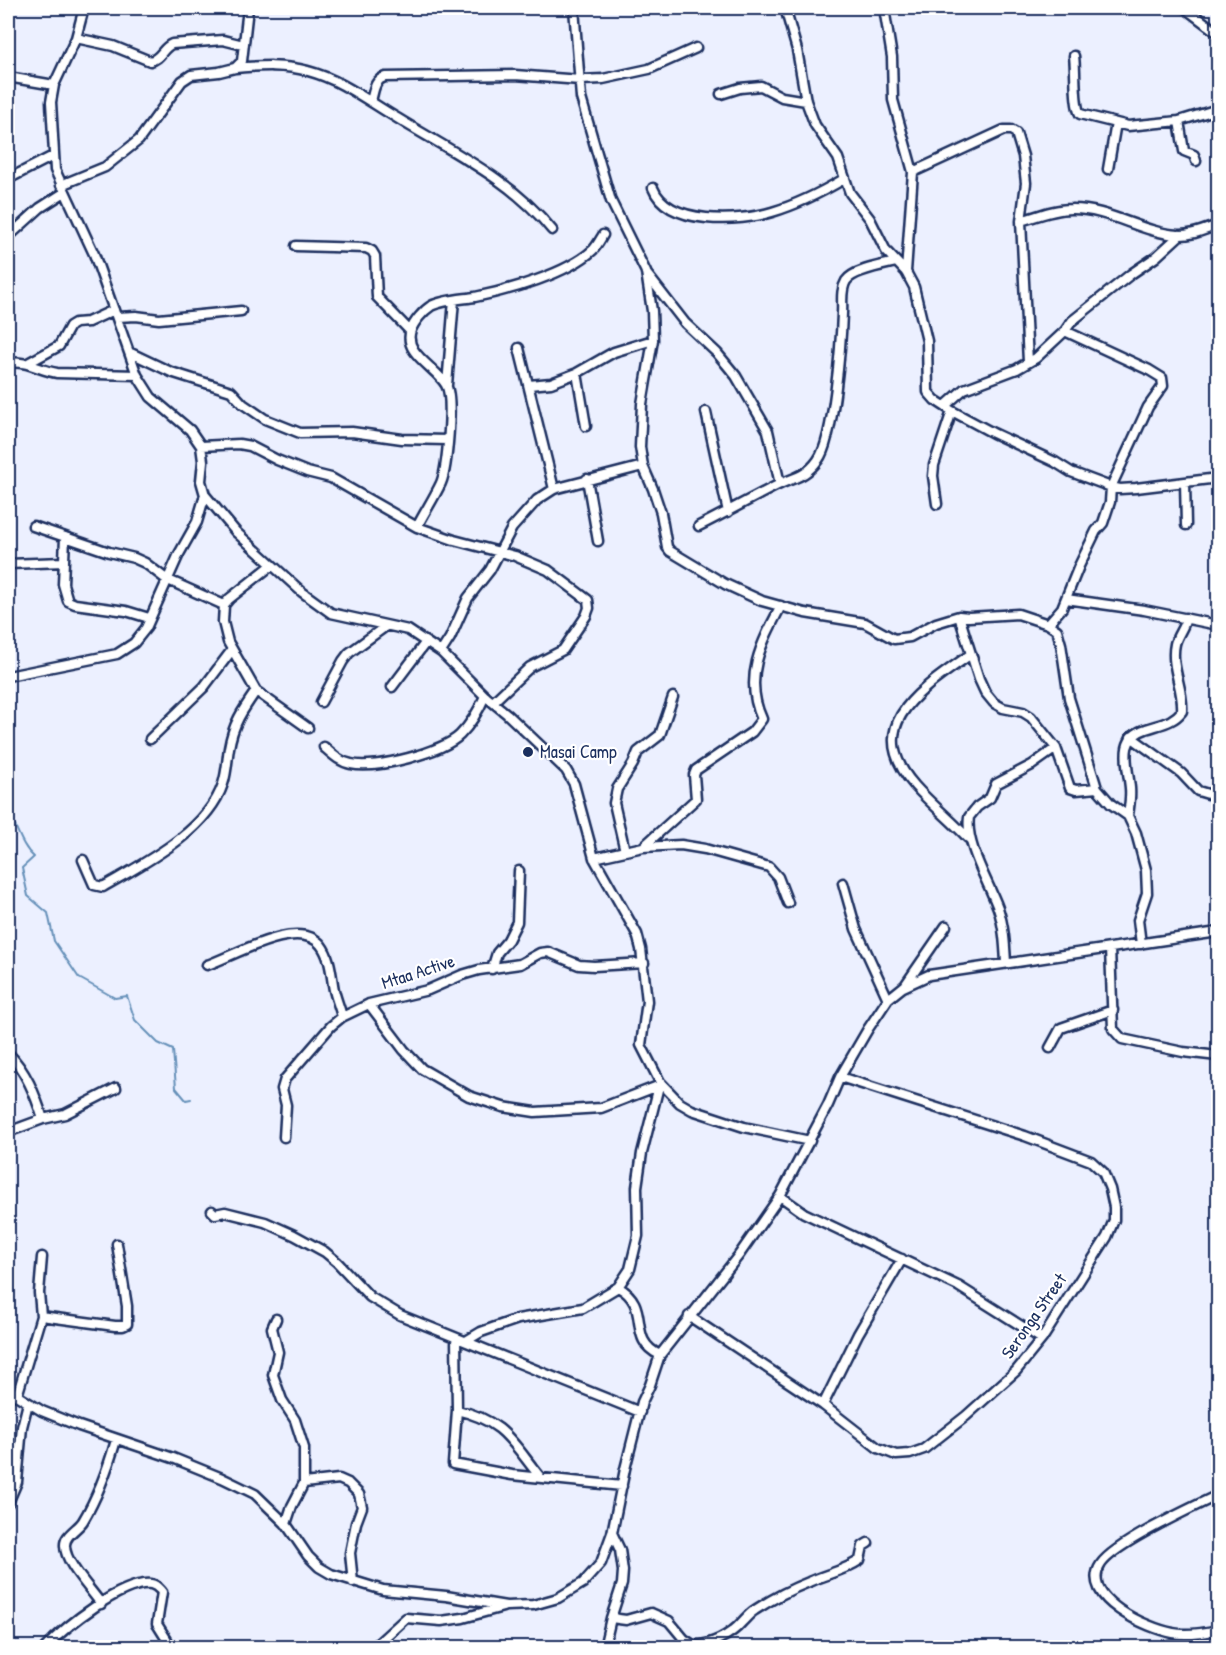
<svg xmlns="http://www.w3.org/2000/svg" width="1226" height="1655" font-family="'Patrick Hand',sans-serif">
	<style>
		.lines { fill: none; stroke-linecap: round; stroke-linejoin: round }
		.stream { stroke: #6590b9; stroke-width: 2 }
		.minor-casing { stroke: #1b2f5e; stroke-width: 13 }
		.minor { stroke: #fff; stroke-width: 8 }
		.poi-dot { fill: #1b2f5e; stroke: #fff; stroke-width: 2 }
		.labels { text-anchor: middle; stroke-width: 4.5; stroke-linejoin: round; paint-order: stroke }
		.poi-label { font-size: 18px; fill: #1b2f5e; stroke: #fff; text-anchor: start }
		.street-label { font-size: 18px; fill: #1b2f5e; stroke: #fff }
	</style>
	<rect width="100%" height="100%" fill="#ecf0ff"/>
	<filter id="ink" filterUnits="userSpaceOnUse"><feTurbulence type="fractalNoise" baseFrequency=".0167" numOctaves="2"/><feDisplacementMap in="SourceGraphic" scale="12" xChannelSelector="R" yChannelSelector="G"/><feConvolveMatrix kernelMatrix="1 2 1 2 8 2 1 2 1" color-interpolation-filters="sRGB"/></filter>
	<g filter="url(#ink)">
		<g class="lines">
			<path class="stream" d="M8,812C17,826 21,846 34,857L22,868L28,896L48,913L54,941L79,978L115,998L127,996L135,1020L158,1043L173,1050L176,1088L186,1100L191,1099"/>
			<g class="minor-casing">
				<path id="minor" d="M84,8L76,38L54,85L51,102L55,170L94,254L137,375L151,397L190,430L201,446L203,461L201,481L205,495L236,532L302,592L331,613L408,630L441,652L485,696L507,714L566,770L574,784L594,858L637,934L641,949L647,1001L641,1045L660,1082L680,1103L692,1110L744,1127L810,1141
					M574,8L581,98L611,201L646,272L652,311L653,340L642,404L640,447L643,466L653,489L661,513L667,547L670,551L725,584L762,601L805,613L865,623L894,639L910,637L936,623L959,616L969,617L1018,614L1048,624L1057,630L1061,644L1069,698L1097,788L1111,804L1128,816L1136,833L1146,870L1147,893L1138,920L1141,944
					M785,8L797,50L806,101L815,125L838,158L850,193L870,219L886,251L906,272L914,287L927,341L928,392L935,400L952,411L993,433L1055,462L1071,472L1111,487L1120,489L1136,488L1218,478
					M884,8L892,57L893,100L913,172L906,272
					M1185,8L1218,33
					M76,38L113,46L150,61C161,59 162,48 172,44L223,40L243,45
					M1074,56C1076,70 1074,105 1080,114L1128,126L1179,121L1218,109
					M235,68C260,66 284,64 308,71C342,80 368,101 397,118C452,152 511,179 552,230
					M8,77L54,85
					M721,94L740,88L761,86L782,97L806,101
					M371,101C374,91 374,80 385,77L515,75L580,80L603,79L649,69L696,48
					M1179,121L1184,151L1194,155L1196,161
					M1108,169L1116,123
					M913,172L1004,130H1011L1016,133L1023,156L1026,183L1021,221L1028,362
					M8,179L53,156
					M61,185L105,167L139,140L182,81L191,75L219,72L235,68L242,61L248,8
					M653,188C668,226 740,222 772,212C796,205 822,192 844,179
					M1021,221C1037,216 1054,209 1071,209C1108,208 1142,233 1178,235C1192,236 1206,229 1218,225
					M8,237L40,208L65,192
					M296,246L366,248L372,251L375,256L377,297L410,331
					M646,273L685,323L717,353L736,376L768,431L780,484
					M117,317L136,316L159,319L241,311
					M1065,331L1072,321L1131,274L1156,257L1180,235
					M519,348L554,489
					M129,352L171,372L231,391L243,404L265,419L300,433L352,432L402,439L447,440
					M8,363C26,360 39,370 57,373L137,375
					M28,363L59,346L70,326L75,323L88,322L114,310
					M577,373L586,426
					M447,385L454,300
					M529,385L551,383L577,373L614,352L653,340
					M945,406L964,389L1017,369L1036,358L1065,331L1149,370L1162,378L1163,386L1148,407L1111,487L1110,502L1103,523L1096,531L1079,566L1062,608L1048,624
					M706,412L728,512
					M201,446L239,444L250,446L277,460L307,472L331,478L417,527L454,540L515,556L548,570L588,600L589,608L586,616L563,650L530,667L493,702
					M587,479L598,541
					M1185,482L1186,525
					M937,504L933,476L934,465L952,411
					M33,526L109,552L134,558L145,563L166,579L224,605
					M699,526C725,513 750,499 776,486C794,477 805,478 818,460C834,439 841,343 842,313C843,302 840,291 846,281C853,270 883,265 896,262
					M417,527C424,513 434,498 441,483C447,469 454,398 446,385C437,368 402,353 411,330C414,322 423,311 431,306C443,300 462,299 475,297C510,290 567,274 593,250C597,246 600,240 603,235
					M65,537L63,584L68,601L75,604L126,611L149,618
					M8,564L64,562
					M272,565L229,599L224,605L223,622L228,642L256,691L308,728
					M1066,599L1144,610L1218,625
					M959,616L979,679L985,692L994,703L1003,708L1023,712L1031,717L1056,748L1070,788L1076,790L1097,788
					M441,652L450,638L468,598L490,570L512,528L537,500L554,489L643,466
					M8,676L117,654L134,643L146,628L179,554L197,522L205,495
					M392,687L426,642
					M321,702L343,661L349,653L386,626
					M1131,737L1181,773L1198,791L1218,797
					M150,739L204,687L232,650
					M324,747C332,754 340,762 351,764C375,770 443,752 460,735C471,724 479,710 485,696
					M1128,816C1129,807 1131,798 1130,788C1128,765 1117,738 1146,729C1160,724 1173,723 1182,711C1184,689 1170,667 1175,644C1177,635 1184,628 1186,618
					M968,838C951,820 931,804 915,786C860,724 924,688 971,654
					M643,847L696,799L694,775L696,770L752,732L762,719C743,678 761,644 781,606
					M625,851L614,803L617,789L633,764L638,752L660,735L673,697
					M594,858L643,847L681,845L705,849L769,867L778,877L788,903
					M83,860L94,885L103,887C144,863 207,832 223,784C227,772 227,760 229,748C233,724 242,711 256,691
					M843,883L856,929L888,999
					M1110,948L1113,1029L1122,1039L1183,1052L1218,1056
					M1006,963C1005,944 1004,926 998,908C988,881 965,844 969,817L977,807L990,798L996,784L1032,765L1056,748
					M207,965C234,956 298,917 321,945C331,958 331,975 334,990C336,999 340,1008 342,1017
					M492,969L497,953L508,940L517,922L519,871
					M906,984L946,926
					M369,1004L404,1050L422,1069L469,1096L503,1107L535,1112L601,1108L658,1086
					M1050,1048L1061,1028L1113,1010
					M8,1053C26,1071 35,1094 43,1119
					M8,1132L43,1119L65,1114L116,1088
					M284,1137L286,1105L282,1089L285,1079L331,1026L342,1017L369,1004L428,990L462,975L479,970L520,964L540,953L548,952L579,965L594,966L644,963
					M780,1196L804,1213L958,1286L1042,1339
					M212,1211L215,1214L225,1212L265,1222L294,1235L325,1252L337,1262L370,1297L400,1315L640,1412
					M618,1287C653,1306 625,1339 660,1355
					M41,1316L115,1326H123L127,1324V1306L117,1244
					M689,1316L823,1405L878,1448L896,1455L910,1454L924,1449L966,1416L1016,1371L1042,1339L1107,1237L1114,1220V1207L1110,1189L1103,1172L1091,1161L1025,1136L840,1077
					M276,1319L272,1328L278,1352L273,1375L282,1400L295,1420L304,1448V1483L292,1506L286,1524
					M456,1338L457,1410L453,1464L512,1475L622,1486
					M466,1341L481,1332L518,1319L583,1308L618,1287L630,1269L638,1236L637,1187L642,1153L660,1082
					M8,1390L42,1411L79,1426L173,1458L222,1478L255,1494L286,1524L308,1556L319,1567L331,1574L383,1590L446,1596L506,1606L533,1605L558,1598L583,1583L601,1563L612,1533L625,1469L642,1402L650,1385L660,1355L739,1255L780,1196L828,1105L840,1077L868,1029L888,999L903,987L929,975L1218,932
					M17,1396L41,1316L39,1293L42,1257
					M823,1405L858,1334L902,1259
					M457,1410C505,1421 512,1443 541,1478
					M304,1483L339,1479L348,1483L359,1494L362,1507L356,1523L350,1553L353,1582
					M1218,1495C1193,1507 1115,1543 1101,1564C1078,1598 1149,1629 1173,1633C1188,1636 1204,1633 1218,1630
					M8,1503L17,1482L22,1427L28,1403
					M101,1604C91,1589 65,1563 65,1546C64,1535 78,1529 83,1521C98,1496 108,1468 116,1440
					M611,1618L626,1620L651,1613L669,1621L684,1639L693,1645C710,1646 731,1635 742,1622C747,1617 750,1613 755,1610C772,1599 791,1589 809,1582C826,1574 844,1571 860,1560L863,1546L868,1543
					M45,1648C65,1627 122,1581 151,1584C157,1585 159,1589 162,1592L157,1624L172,1648
					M373,1648L406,1618L441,1621L463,1618L503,1607
					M604,1648L611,1618L622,1584L623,1571L620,1550L612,1533"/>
			</g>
			<use href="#minor" class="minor"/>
		</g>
	</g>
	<circle class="poi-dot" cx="528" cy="752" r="6"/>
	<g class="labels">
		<g class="poi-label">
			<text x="540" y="758">Masai Camp</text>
		</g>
		<g class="street-label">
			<text transform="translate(418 972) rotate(-18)" y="6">Mtaa Active</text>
			<text transform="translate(1034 1316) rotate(-55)" y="6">Seronga Street</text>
		</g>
	</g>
	<rect width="1226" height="1655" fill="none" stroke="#fff" stroke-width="30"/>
	<rect x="15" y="15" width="1196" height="1625" fill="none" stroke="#1b2f5e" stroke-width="2" filter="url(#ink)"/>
</svg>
